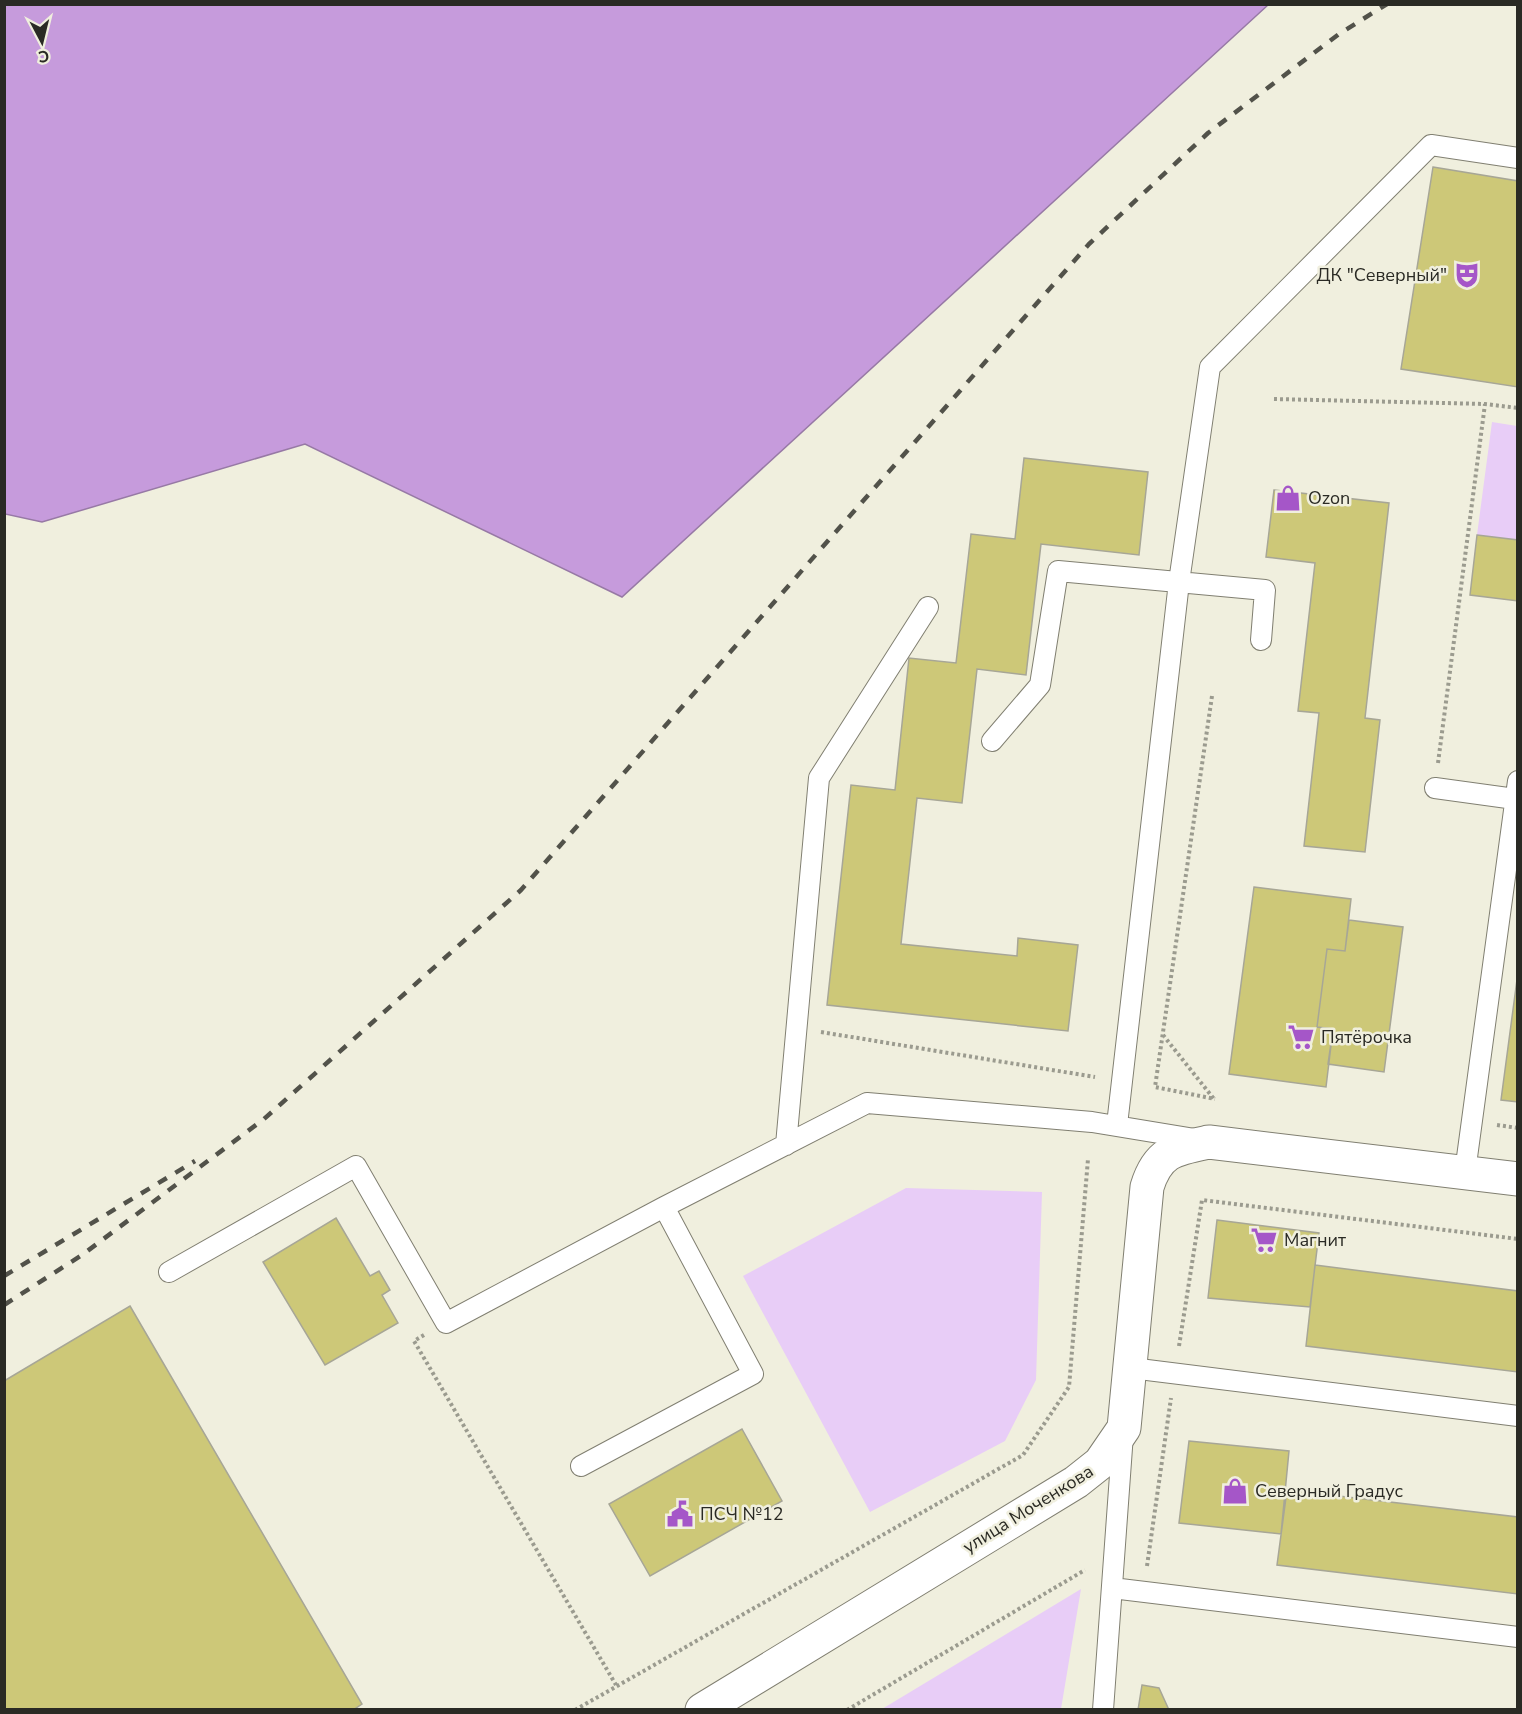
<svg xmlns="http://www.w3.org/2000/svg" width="1522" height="1714" font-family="'Nunito Sans',sans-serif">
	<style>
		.green { fill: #e8cdf7 }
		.water { fill: #c69bdc; stroke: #9779a5; stroke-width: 1.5 }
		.building { fill: #cdc878; stroke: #a7a696; stroke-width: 1.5 }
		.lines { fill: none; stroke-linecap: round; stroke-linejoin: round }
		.lane-casing { stroke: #807f71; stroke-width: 22 }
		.secondary-casing { stroke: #807f71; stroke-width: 35 }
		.path { stroke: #9b9b8f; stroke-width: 4; stroke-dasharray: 3 3; stroke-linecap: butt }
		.lane { stroke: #fff; stroke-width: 20 }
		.secondary { stroke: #fff; stroke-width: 33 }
		.rail { stroke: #52524a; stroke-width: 4.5; stroke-dasharray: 10 10; stroke-linecap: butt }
		.labels { text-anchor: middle; stroke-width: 5; stroke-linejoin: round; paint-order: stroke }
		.poi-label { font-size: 18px; fill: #2a2a24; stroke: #f0efde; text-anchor: start }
		.street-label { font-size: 18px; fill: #2a2a24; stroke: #f0efde }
	</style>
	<rect width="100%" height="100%" fill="#f0efde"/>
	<path class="green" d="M1492,422L1517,426V540L1477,535Z
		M906,1188L1042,1192L1036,1380L1005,1441L870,1512L743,1276Z
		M1081,1589L1061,1709H882Z"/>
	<path class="water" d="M5,4H1268V5L622,597L305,444L42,522L5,514Z"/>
	<path class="building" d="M1433,167L1518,181V387L1401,369Z
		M1024,458L1148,472L1139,555L1041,544L1026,675L977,669L962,803L917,798L901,944L1017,956L1018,938L1078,945L1068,1031L827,1005L851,785L895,790L909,658L956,663L971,534L1015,539Z
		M1274,490L1389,503L1365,718L1380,720L1365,852L1304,846L1319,713L1298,711L1315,563L1266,557Z
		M1477,535L1518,540V601L1470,595Z
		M1254,887L1351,899L1345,951L1327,949L1317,1027L1333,1029L1326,1087L1229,1074Z
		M1349,920L1403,927L1384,1072L1328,1064L1333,1029L1317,1027L1327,949L1345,951Z
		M1518,972V1102L1501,1100Z
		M336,1218L370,1276L379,1271L390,1290L382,1295L398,1323L325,1365L263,1262Z
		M1217,1220L1319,1233L1310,1307L1208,1298Z
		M1315,1265L1518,1291V1372L1306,1346Z
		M130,1306L362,1704L353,1710H4V1381Z
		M742,1429L782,1501L650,1576L609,1504Z
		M1189,1441L1289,1451L1281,1534L1179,1523Z
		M1287,1490L1518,1517V1594L1277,1565Z
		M1142,1685L1159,1688L1169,1710H1138Z"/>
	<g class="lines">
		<g class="lane-casing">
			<path id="lane" d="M992,741L1040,685L1058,571L1265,590L1261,640
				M1435,788L1515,799
				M1117,1125L1179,582L1210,367L1431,145L1518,158
				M786,1145L819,778L928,607
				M1465,1172L1518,781
				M169,1272L356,1166L446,1323L664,1207L867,1103L1092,1122L1195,1139
				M1131,1368L1518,1416
				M581,1466L753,1374L664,1207
				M1112,1588L1518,1637
				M1103,1710L1123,1434"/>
		</g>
		<g class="secondary-casing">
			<path id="secondary" d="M702,1710L1076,1482L1100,1463L1124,1428L1147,1187C1158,1151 1175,1149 1209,1142L1518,1179"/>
		</g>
		<path class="path" d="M1274,399L1485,404L1518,408
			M1212,696L1155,1087L1215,1099
			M1438,763L1485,404
			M821,1032L1095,1077
			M1163,1035L1214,1099
			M1497,1125L1518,1128
			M424,1335L414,1341L616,1685
			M1179,1346L1202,1200L1518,1239
			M1147,1566L1171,1398
			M575,1710L1023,1455L1069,1387L1088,1159
			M847,1710L1085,1570"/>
		<use href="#lane" class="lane"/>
		<use href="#secondary" class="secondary"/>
		<path class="rail" d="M4,1276L195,1161
			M4,1305L82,1255L264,1119L521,890L1089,244L1208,133L1339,34L1387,4"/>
	</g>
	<defs>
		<g id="theatre-bare" transform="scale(2.07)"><path d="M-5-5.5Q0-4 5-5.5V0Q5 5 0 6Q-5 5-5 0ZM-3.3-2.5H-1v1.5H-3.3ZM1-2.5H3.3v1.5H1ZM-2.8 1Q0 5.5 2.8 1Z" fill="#a556c8" stroke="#f0efde" stroke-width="2.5" paint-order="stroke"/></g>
		<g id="shop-bare" transform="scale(2.07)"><path d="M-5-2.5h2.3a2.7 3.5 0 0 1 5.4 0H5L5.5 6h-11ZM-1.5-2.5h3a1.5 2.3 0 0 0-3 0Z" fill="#a556c8" stroke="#f0efde" stroke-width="2.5" paint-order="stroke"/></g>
		<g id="supermarket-bare" transform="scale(2.07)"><path d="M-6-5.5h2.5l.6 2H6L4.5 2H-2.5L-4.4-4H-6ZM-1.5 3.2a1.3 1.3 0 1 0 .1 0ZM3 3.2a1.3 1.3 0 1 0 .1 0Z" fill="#a556c8" stroke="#f0efde" stroke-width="2.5" paint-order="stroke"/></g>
		<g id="civic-bare" transform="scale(2.07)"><path d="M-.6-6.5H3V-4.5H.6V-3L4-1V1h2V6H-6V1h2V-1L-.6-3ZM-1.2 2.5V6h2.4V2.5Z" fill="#a556c8" stroke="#f0efde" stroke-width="2.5" paint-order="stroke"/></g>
	</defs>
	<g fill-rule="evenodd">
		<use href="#theatre-bare" x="1467" y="275"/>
		<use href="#shop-bare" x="1288" y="498"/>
		<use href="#supermarket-bare" x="1301" y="1037"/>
		<use href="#supermarket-bare" x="1264" y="1240"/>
		<use href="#shop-bare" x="1235" y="1491"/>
		<use href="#civic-bare" x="680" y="1514"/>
	</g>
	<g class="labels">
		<g class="poi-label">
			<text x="1447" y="281" text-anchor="end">ДК "Северный"</text>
			<text x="1308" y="504">Ozon</text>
			<text x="1321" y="1043">Пятёрочка</text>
			<text x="1284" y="1246">Магнит</text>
			<text x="1255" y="1497">Северный Градус</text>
			<text x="700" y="1520">ПСЧ №12</text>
		</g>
		<g class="street-label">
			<text transform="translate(1028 1509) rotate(-32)" y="6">улица Моченкова</text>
		</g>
	</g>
	<rect width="1522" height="1714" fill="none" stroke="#2a2a24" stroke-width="12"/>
	<g transform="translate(42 42) rotate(173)" stroke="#f0efde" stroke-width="4.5" paint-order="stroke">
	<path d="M0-4.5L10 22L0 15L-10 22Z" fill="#2a2a24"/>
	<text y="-9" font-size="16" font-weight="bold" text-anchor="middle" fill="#2a2a24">С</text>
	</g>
</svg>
